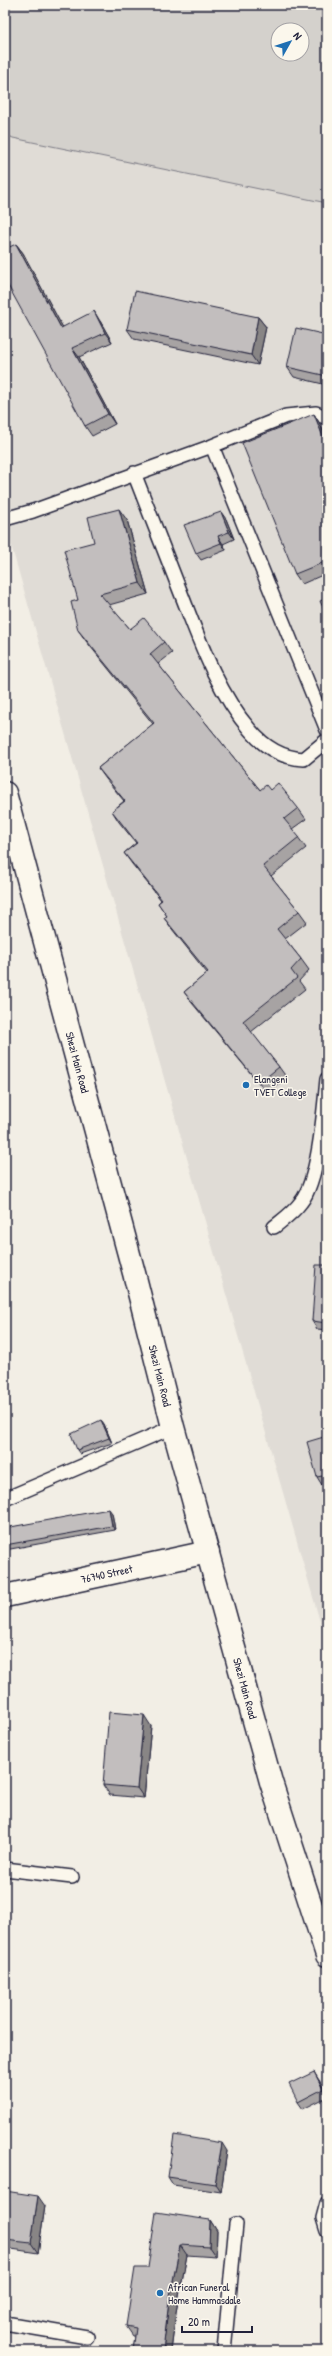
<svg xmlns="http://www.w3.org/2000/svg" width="332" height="2356" font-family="'Patrick Hand',sans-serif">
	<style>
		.built { fill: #e0dcd6; fill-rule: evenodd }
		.green { fill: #d4d1cc; stroke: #7b7a84; fill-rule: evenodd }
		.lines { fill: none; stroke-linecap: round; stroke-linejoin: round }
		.lane-casing { stroke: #22223b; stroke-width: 16 }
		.street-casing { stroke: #22223b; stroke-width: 25 }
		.secondary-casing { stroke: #22223b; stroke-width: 25 }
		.lane { stroke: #fbf7ec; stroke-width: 13 }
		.street { stroke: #fbf7ec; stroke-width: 22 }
		.secondary { stroke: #fbf7ec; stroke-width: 22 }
		.wall { fill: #a7a3a3; stroke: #22223b }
		.shaded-wall { fill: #888585; stroke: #22223b }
		.building { fill: #c2bebe; stroke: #22223b }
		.poi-dot { fill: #1f6fb2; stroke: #fbf7ec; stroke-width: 1.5 }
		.labels { text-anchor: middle; stroke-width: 3; stroke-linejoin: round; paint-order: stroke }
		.street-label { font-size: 11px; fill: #22223b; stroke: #fbf7ec }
		.poi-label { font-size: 11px; fill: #22223b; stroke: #fbf7ec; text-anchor: start }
	</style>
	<rect width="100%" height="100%" fill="#f2eee5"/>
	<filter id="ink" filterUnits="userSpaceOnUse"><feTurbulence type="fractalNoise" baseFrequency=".025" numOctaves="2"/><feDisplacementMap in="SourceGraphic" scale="8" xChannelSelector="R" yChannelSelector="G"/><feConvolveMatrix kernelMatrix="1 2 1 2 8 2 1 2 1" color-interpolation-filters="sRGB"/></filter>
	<g filter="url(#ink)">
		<path class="built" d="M5,5H327V1646L5,524ZM278,30H302V54H278Z"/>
		<path class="green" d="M5,5H327V203L13,138L5,134ZM278,30H302V54H278Z"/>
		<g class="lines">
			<g class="lane-casing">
				<path id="lane" d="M212,446L286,416L316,413L327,418
					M134,473C151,516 167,558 184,601C201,645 219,694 250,730C265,748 282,758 304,759L327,740
					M5,519L33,511L212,446L327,730
					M274,1227C284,1219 294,1212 301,1202C319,1179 324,1109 327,1079
					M5,1499L173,1427
					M5,1869L72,1877
					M327,2203L323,2218L327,2231
					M5,2323L87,2337
					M224,2351L236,2224"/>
			</g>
			<g class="street-casing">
				<g id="street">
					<path id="s1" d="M5,1596L208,1552"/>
				</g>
			</g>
			<g class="secondary-casing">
				<g id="secondary">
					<path id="s2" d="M5,793L134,1273L173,1427L271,1782L327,1955"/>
				</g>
			</g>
			<use href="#lane" class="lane"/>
			<use href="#street" class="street"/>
			<use href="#secondary" class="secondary"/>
		</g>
		<path class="wall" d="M16,244L23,253L62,327L100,321L112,342L79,357L115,424L92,436L85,426Z
			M258,317L266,327L258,365L134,339L127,329Z
			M327,335V385L294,377L287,367Z
			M314,414L320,424L327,440V573L302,584L295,574Z
			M226,519L234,539L223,544L226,550L201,560L196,553Z
			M127,520L148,594L109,605L130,629L164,642L172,653L158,664L260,790H270L298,808L306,819L292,829L306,848L271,876L299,911L307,922L285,939L301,959L309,970L299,981L305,989L251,1032L279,1067L287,1078L267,1093L192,1003L184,992L207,973L172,929L164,918L167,916L158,903L161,900L132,864L124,853L136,843L119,822L112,811L124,801L106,779L98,768L153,724L86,641L78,630V600L94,542Z
			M327,1265V1330L317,1329L312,1321Z
			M101,1420L104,1424L112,1443L80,1454L77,1450Z
			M327,1436V1484L322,1485L317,1477Z
			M112,1513L115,1530L5,1550V1528Z
			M151,1726L144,1798L110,1795L103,1785Z
			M319,2080L327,2095V2097L303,2109L298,2102Z
			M227,2151L221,2192L173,2185L168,2177Z
			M5,2191L45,2206L38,2253L5,2248Z
			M210,2220L217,2231L216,2257L187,2255L176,2312L171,2351H133L135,2336H133L126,2326L148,2268Z"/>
		<path class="shaded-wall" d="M16,244L23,253L68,337L61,328Z
			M94,311L100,321L112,342L105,333Z
			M258,317L266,327L258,365L251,355Z
			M72,348L79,357L115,424L108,414Z
			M314,414L320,424L327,440V447Z
			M119,509L127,520L148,594L140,583Z
			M221,512L226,519L234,539L229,532Z
			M218,536L223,544L226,550L221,543Z
			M101,1420L104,1424L112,1443L109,1438Z
			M109,1509L112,1513L115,1530L112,1526Z
			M144,1715L151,1726L144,1798L137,1788Z
			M314,2072L319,2080L327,2095L323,2089Z
			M222,2143L227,2151L221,2192L215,2184Z
			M38,2196L45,2206L38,2253L31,2243Z
			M210,2220L217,2231L216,2257L209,2247Z
			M180,2245L187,2255L176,2312L171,2351H163L169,2301Z"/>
		<path class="building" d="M16,244L61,328L94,311L105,333L72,348L108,414L85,426L5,280V249Z
			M135,291L258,317L251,355L127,329Z
			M296,328L327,335V376L287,367Z
			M314,414L327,447V561L295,574L242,443Z
			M119,509L140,583L100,594L130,629L144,618L164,642L150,654L260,790L266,785L270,790L278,783L298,808L284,819L299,837L263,866L299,911L277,929L301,959L291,970L297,978L243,1021L279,1067L259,1083L184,992L208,972L164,918L167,916L158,903L162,900L124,853L137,843L112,811L125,801L98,768L154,723L78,630L71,602L78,600L64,550L94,542L88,517Z
			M221,512L229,532L218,536L221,543L196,553L184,525Z
			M327,598V617L320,601Z
			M316,1265H327V1323L312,1321Z
			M101,1420L109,1438L77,1450L71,1434Z
			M327,1436V1475L317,1477L307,1442Z
			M109,1509L112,1526L5,1545V1528Z
			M109,1712L144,1715L137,1788L103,1785Z
			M314,2072L323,2089L298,2102L289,2084Z
			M174,2135L222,2143L215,2184L168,2177Z
			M5,2191L38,2196L31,2243L5,2240Z
			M156,2212L210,2220L209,2247L180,2245L169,2301L163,2351H133L136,2328L126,2326L135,2268H148Z"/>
	</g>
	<g class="poi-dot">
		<circle cx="246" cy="1085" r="4"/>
		<circle cx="160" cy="2293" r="4"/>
	</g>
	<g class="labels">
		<g class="street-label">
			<text dy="4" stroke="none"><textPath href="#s2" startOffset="279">Shezi Main Road</textPath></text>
			<text dy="4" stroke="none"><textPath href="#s2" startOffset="603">Shezi Main Road</textPath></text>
			<text dy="4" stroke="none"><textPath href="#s1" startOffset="104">76740 Street</textPath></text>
			<text dy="4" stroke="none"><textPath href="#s2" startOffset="927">Shezi Main Road</textPath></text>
		</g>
		<g class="poi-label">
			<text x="254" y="1083">Elangeni<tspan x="254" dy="13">TVET College</tspan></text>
			<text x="168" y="2291">African Funeral<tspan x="168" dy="13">Home Hammasdale</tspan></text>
		</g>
	</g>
	<rect width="332" height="2356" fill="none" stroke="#fbf7ec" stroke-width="20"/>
	<rect x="10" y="10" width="312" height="2336" fill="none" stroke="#22223b" stroke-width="1.5" filter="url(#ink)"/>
	<g transform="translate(290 42) rotate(51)"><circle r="19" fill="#fbf7ec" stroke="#a4a2a5"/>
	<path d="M0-3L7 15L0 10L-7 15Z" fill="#1f6fb2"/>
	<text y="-6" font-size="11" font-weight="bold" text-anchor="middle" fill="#22223b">N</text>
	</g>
	<path d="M182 2326v6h70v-6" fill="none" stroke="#22223b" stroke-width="2"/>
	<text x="188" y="2326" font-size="12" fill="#22223b" stroke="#fbf7ec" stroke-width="3" paint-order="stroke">20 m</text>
</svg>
